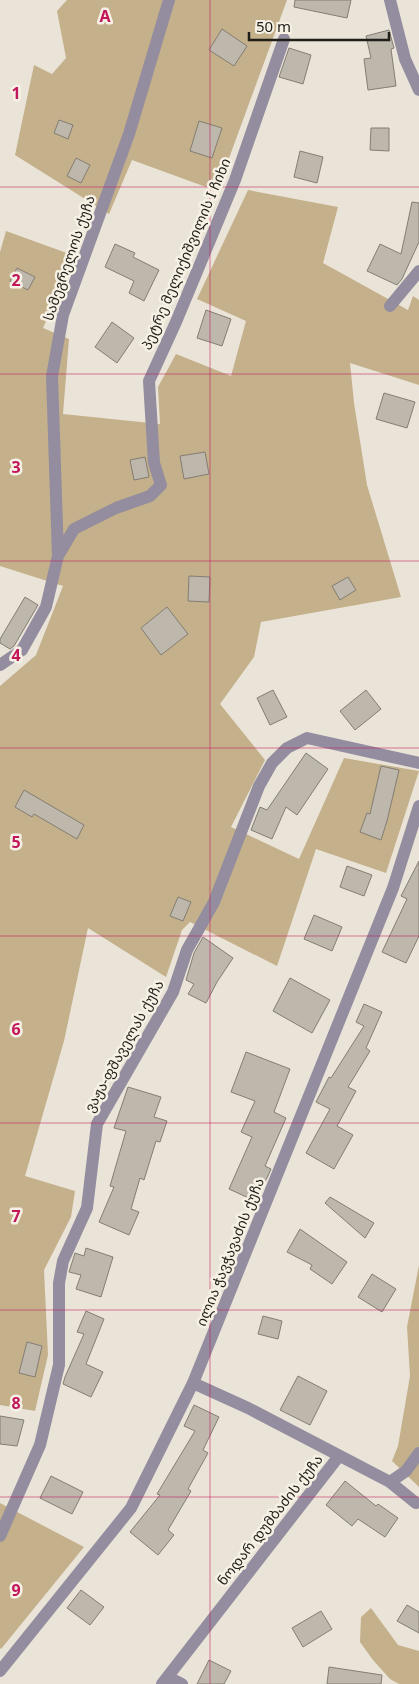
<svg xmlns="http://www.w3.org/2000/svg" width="419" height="1684" font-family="'Noto Sans','Noto Sans Georgian',sans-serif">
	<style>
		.green { fill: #c4b08a }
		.building { fill: #bdb7ac; stroke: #837d73 }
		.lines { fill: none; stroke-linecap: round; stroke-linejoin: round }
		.street { stroke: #938d9f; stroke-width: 12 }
		.grid { fill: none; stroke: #c2185b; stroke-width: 1; stroke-opacity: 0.55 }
		.labels { text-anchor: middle; stroke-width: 5; stroke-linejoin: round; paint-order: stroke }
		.street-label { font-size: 14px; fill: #201e19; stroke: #f7f1e5 }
		.grid-label { font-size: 16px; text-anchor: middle; font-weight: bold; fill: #c2185b; stroke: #f7f1e5; stroke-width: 5; stroke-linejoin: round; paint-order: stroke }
	</style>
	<rect width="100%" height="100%" fill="#eae4d8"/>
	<path class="green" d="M67,0H287L217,191L132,160L109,214L15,155L34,65L52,74L66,58L57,11Z
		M248,190L338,207L323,263L408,310L413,296L419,300V385L350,363L354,403L367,485L401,597L261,622L254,657L220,704L265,760L231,827L299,859L344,758L419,771L386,873L316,849L277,966L190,922L182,930L166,977L88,928L64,1041L25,1176L75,1191L71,1217L44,1270L48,1355L35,1411L0,1405V686L36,655L63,586L0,566V252L6,231L75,256L43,328L69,339L63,414L160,424L158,387L176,354L231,376L246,321L197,299Z
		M419,1265V1487L392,1461L398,1446L410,1376L407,1327Z
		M0,1503L84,1547L1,1649L0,1648Z
		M371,1608L398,1645L419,1651V1684H399L390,1679L373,1660L360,1642L361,1617Z"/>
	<path class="building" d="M295,0H351L347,18L294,7Z
		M222,29L247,46L234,66L209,50Z
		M389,30L394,48L391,49L396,86L368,90L364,59L371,58L366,36Z
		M289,48L311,55L303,84L279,77Z
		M59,120L73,125L68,139L54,133Z
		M199,121L222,128L212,158L190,151Z
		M371,128H389V151L370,150Z
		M300,151L323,157L317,183L294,177Z
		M76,158L90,165L81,183L67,176Z
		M412,202L419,203V242L402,279L397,285L367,271L380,244L401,254Z
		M115,244L135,253L133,257L159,270L144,301L129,293L134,281L105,267Z
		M17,268L35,277L28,290L10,281Z
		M206,310L231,319L222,346L197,338Z
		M112,322L134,338L117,363L95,347Z
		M384,393L415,402L407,428L376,419Z
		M205,452L209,474L184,479L180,456Z
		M145,457L149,477L134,480L130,460Z
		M189,576L210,577L209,602L188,601Z
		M348,577L356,590L340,600L332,586Z
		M25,597L38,605L14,646L10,649L0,643V639Z
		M167,607L188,634L161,655L141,628Z
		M273,690L287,717L270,725L257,698Z
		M366,690L381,709L355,730L340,711Z
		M306,753L328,769L297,815L286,807L272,839L251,830L260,807L267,810Z
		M381,766L399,770L387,821L381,840L360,832L367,813L370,814Z
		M24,790L84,825L77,839L34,814L32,817L15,807Z
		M419,861V936L406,963L382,952L407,899L401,896Z
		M347,866L372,875L364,896L340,887Z
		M178,897L191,902L183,921L170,916Z
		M314,915L342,927L332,951L304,939Z
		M203,937L233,958L217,982L206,1003L188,994L194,984L186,980L194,953Z
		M290,978L330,1000L312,1033L273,1011Z
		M364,1004L382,1012L366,1048L370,1051L348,1087L356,1091L337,1126L353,1135L334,1169L306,1153L330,1109L316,1102L329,1077L331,1078L364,1026L356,1022Z
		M246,1052L290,1069L274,1112L286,1118L265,1166L271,1169L267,1178L253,1200L229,1189L252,1137L241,1132L255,1101L231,1092Z
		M128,1087L161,1097L154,1117L167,1121L160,1142L156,1141L144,1180L140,1178L131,1209L139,1212L129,1235L99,1222L114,1187L110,1186L126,1131L114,1128Z
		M330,1197L374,1223L365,1238L325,1203Z
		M300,1229L347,1262L332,1284L310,1269L312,1265L287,1252Z
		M86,1248L113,1257L101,1297L76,1289L81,1275L69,1272L75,1253L84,1256Z
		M372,1274L396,1289L382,1312L358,1297Z
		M86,1311L104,1319L86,1364L103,1372L91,1397L63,1384L65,1377L84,1334L77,1332Z
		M263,1316L282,1321L278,1339L258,1334Z
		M27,1342L42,1346L35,1377L19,1373Z
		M298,1376L327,1391L310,1425L280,1410Z
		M194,1405L219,1417L203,1450L208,1453L188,1489L191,1491L168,1530L174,1535L158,1555L130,1532L160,1495L157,1494L195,1431L184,1426Z
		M0,1416L24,1420L17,1446L0,1444Z
		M51,1476L83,1492L72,1514L40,1498Z
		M345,1481L376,1506L378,1504L398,1518L385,1537L358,1519L352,1526L326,1505Z
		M81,1590L104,1607L90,1625L67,1608Z
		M407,1605L419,1612V1633L397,1621Z
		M321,1611L332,1629L303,1647L292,1628Z
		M209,1660L231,1671L224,1684H197Z
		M329,1667L382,1675L381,1684H327Z"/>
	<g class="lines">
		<path class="street" d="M390,0L405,59L419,90
			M390,306L419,271
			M58,556L74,529L116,508L150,496L161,485L154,463L149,381L176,322L235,180L284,39
			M0,665L22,650L46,607L58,556L52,376L63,315L129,134L169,0
			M193,1383L248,1408L390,1482L416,1503
			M390,1482L406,1471L419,1453
			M0,1536L40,1445L59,1365V1283L63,1261L87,1208L97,1124L173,992L187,950L214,902L259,786L272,763L287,748L307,738L419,763
			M0,1671L131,1508L193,1383L393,888L419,806
			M168,1677L182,1684
			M162,1684L339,1456"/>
	</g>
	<path class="grid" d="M210,0V1684M0,187H419M0,374H419M0,561H419M0,748H419M0,936H419M0,1123H419M0,1310H419M0,1497H419"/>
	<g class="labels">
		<g class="street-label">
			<text transform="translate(186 254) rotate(-67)" y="5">პეტრე მელიქიშვილის I ჩიხი</text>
			<text transform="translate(69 258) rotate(-71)" y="5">სამეგრელოს ქუჩა</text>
			<text transform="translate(124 1046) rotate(-61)" y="5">ვაჟა-ფშაველას ქუჩა</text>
			<text transform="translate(230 1252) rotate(-68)" y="5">ილია ჭავჭავაძის ქუჩა</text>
			<text transform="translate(270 1520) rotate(-52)" y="5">ნოდარ დუმბაძის ქუჩა</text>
		</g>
	</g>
	<g class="grid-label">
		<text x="105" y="22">A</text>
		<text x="16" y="99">1</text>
		<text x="16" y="286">2</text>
		<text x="16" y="473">3</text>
		<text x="16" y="661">4</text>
		<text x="16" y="848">5</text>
		<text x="16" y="1035">6</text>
		<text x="16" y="1222">7</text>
		<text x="16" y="1409">8</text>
		<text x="16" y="1596">9</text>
	</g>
	<path d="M249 32v8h140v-8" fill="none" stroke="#201e19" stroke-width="2.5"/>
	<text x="256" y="32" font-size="15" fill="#201e19" stroke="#f7f1e5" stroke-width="4" paint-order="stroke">50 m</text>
</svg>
